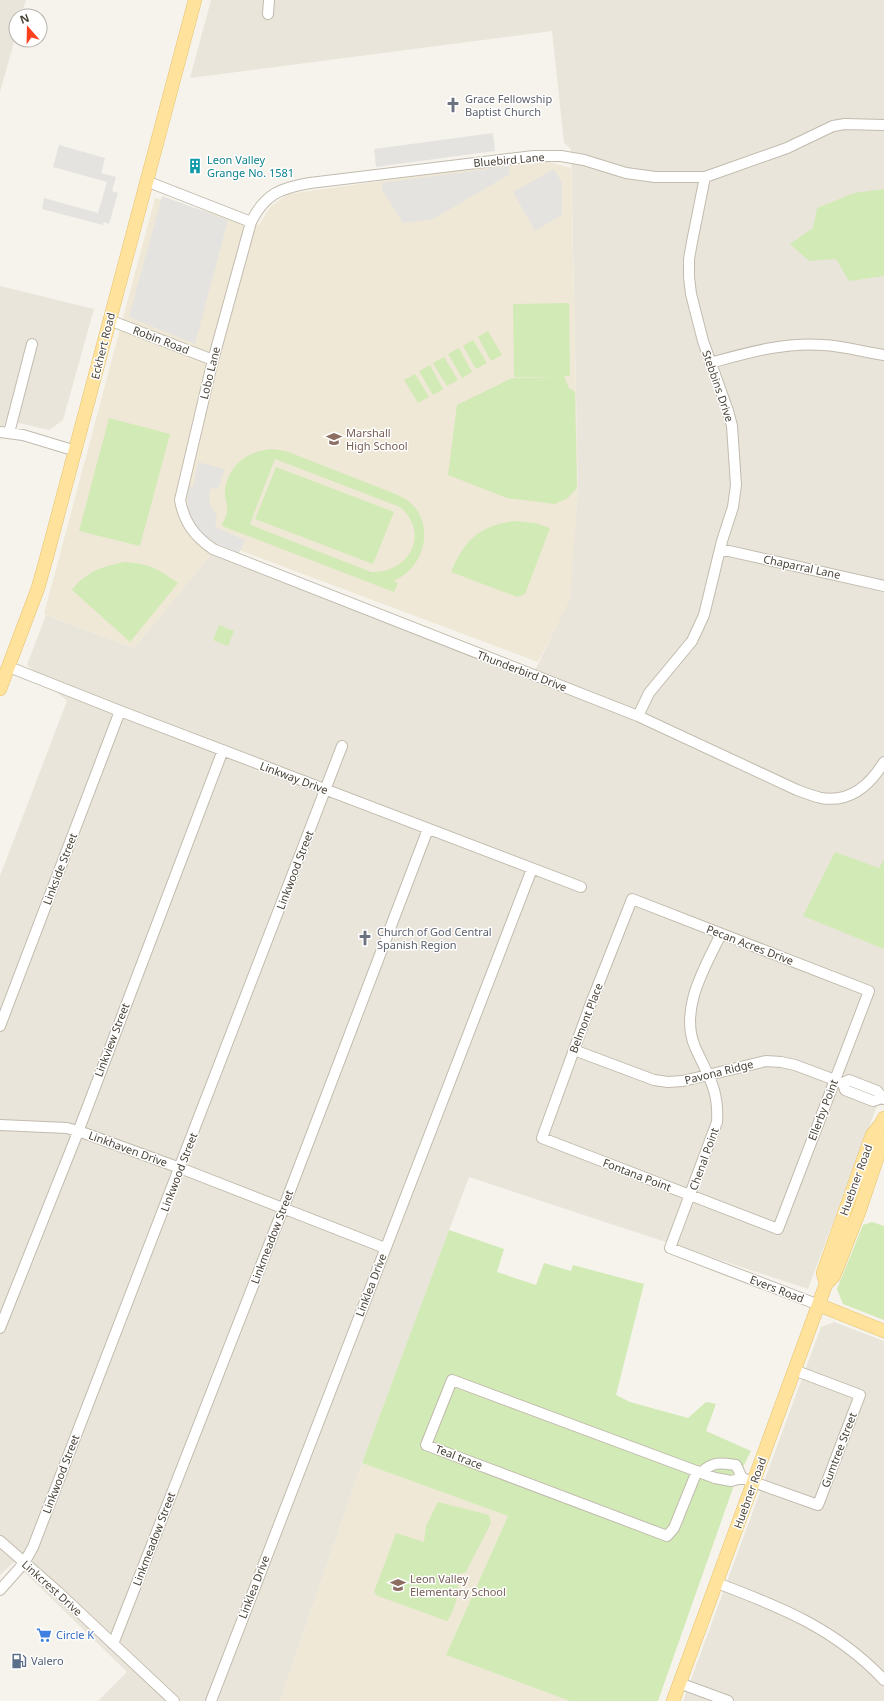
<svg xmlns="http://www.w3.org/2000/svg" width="884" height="1701" font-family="'Noto Sans',sans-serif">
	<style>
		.residential { fill: #eae5da }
		.education { fill: #efe8d6 }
		.green { fill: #d2eab5; fill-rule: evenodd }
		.parking { fill: #e5e3e0 }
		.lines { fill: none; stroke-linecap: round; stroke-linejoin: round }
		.minor-casing { stroke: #c2bbae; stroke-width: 12 }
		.major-casing { stroke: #e6c16a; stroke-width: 14 }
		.minor { stroke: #fff; stroke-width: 10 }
		.major { stroke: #ffe39c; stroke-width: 13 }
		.labels { text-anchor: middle; stroke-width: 3; stroke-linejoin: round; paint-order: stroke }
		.worship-label { font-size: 11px; fill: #5b616d; stroke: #fff; text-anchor: start }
		.culture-label { font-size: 11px; fill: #0d838f; stroke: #fff; text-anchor: start }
		.street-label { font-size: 11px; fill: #4b4439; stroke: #fff }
		.education-label { font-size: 11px; fill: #785e54; stroke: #fff; text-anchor: start }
		.shop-label { font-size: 11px; fill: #366cbe; stroke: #fff; text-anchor: start }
		.service-label { font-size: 11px; fill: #4e5e75; stroke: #fff; text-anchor: start }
	</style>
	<rect width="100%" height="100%" fill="#f6f3ec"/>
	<path class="residential" d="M0,0H26L21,16H16V35L0,92Z
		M211,0H884V1087L808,1289L469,1177L362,1463L280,1701H98L127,1672L14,1562L0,1575V876L67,701L27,665L46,615L134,648L211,554L531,679L569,599L578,488L571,149L564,143L552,31L190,78Z
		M0,286L94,309L63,420L49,430L6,420L0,441Z
		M834,1322L884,1341V1701H683L821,1327Z"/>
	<path class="education" d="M538,159L571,168L578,488L570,599L538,662L220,543L134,648L44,614L155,198L259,225L271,206L288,194Z
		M362,1463L508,1516L446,1655L570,1701H280Z"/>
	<path class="green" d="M884,189V276L849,281L836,259L809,261L790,244L813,228L817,208L854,193Z
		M569,303L570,376H564L569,388L575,392L577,488L568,498L555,504L507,498L448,475L457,405L512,378L561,377H514L513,304Z
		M488,331L502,355L491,361L478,337Z
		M473,340L487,363L476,369L463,346Z
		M459,348L472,372L462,378L448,354Z
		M444,357L458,380L447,386L433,363Z
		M430,365L443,389L433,395L419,371Z
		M415,374L429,397L418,403L404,380Z
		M109,418L170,434L140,546L79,531Z
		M272,449L286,451L393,493C397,495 403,497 407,500C437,522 425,569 393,581L398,583L394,592L222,526C223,521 227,516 227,511C228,505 224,497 225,490C229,464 248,451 272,449ZM275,459L400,507C431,533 409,574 371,572L251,525L250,524Z
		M276,467L394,512L373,564L255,519Z
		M515,521L535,523L550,528L525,594L517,597L451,572C464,540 480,525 515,521Z
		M126,562C150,564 158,569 178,583L130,642L72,590C85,572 105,565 126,562Z
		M219,625L234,631L228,646L213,640Z
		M835,852L879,868L884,860V949L803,916Z
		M872,1222L884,1226V1320L843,1304L837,1289L863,1225Z
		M449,1230L504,1249L497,1272L536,1285L544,1263L571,1271L573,1265L644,1284L616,1395L630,1402L688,1418L706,1402L716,1404L706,1431L751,1451L734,1485L658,1701H570L446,1655L508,1516L362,1463Z
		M438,1502L489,1515L491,1523L466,1572L456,1575C460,1590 456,1609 447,1621L378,1596L374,1592L396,1533L424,1542L426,1526Z"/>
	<path class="parking" d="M493,133L495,151L376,167L374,149Z
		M59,145L105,158L101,173L116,177L112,191L118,193L109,224L104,222L103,225L42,209L44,198L98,213L107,182L53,167Z
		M509,166L510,174L433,219L403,223L382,189V183Z
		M554,169L562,183V215L535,231L513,192Z
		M162,196L228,220L195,344L129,317Z
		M198,462L225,469L218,489L211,488L209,496L210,504L217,517L215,527L245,540L239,553L214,542L205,536L196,527L189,511L187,498L188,486L193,487Z"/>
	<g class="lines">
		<g class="minor-casing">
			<path id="minor" d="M268,14L269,0
				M884,125L845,124L833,126L787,148L705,177H655L626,173L584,160L561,156H534L310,183C280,188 265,194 251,222L212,364L180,500C184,522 194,536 213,549L638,716L797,790C805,793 813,796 821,798C850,803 870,785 884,762
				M146,181L251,222
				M109,320L213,360
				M710,363C747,353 784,342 823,345C844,346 863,352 884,355
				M0,432L23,435L76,451
				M9,433L32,344
				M720,549L884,586
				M9,667L120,711L581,887
				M638,716L649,693L692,641L704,615L722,541L733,507L736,485L732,426L728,411L703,341L691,294L689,277V259L692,242L705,177
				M632,899L869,991L778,1229L542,1138L591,1003Z
				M721,934C705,967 679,1009 695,1047C708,1076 719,1089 717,1122L670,1248L819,1305
				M0,1026L120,711
				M574,1050L654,1080L668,1082L683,1081L766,1061L781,1062L795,1065L843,1083
				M843,1083L849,1080L877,1091L884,1099
				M843,1083L845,1090L873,1101L882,1098
				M0,1125L67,1128L84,1133L180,1168L385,1248
				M0,1328L78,1132L223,750
				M697,1471L674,1528L667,1536L426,1445L452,1380L715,1478L731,1481L742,1478L818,1505L860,1395L794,1370
				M702,1472C713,1461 722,1463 736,1465L742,1478
				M0,1541L58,1592L174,1701
				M717,1583C781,1607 836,1629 884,1680
				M0,1590L24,1563L33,1547L342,746
				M113,1644L283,1209L428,829
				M679,1683L728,1701
				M211,1701L532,869"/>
		</g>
		<g class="major-casing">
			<path id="major" d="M0,689L38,588L47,556L195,0
				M826,1284L823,1273L872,1135L881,1124L884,1118
				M819,1305L884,1331
				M673,1701L826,1284L834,1276L859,1212L884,1138"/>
		</g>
		<use href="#minor" class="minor"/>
		<use href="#major" class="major"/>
	</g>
	<defs>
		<g id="church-bare" transform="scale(1.2)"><path d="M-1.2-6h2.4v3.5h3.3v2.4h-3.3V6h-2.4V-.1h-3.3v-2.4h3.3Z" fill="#6b7280" stroke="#fff" stroke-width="2.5" paint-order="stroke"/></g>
		<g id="building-bare" transform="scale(1.2)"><path d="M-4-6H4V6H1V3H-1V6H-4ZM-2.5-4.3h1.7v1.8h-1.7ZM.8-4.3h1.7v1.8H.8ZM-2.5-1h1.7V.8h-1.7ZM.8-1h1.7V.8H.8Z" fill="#0f9aa8" stroke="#fff" stroke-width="2.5" paint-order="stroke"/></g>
		<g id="school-bare" transform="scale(1.2)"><path d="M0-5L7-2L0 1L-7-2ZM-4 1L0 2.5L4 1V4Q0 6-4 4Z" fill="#8d6e63" stroke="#fff" stroke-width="2.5" paint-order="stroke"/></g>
		<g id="supermarket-bare" transform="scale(1.2)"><path d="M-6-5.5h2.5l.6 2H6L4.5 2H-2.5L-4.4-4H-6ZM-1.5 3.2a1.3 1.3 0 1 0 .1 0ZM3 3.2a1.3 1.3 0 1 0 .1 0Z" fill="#3f7fe0" stroke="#fff" stroke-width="2.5" paint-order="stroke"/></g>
		<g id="fuel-bare" transform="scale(1.2)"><path d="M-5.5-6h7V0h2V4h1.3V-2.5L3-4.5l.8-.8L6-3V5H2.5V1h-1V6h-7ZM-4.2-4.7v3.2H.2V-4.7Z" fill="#5c6f8a" stroke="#fff" stroke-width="2.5" paint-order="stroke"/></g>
	</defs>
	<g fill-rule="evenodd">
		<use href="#church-bare" x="453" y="105"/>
		<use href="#building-bare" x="195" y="166"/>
		<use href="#school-bare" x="334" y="439"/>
		<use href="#church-bare" x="365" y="938"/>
		<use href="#school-bare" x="398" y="1585"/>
		<use href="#supermarket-bare" x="44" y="1635"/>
		<use href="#fuel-bare" x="19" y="1661"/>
	</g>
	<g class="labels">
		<g class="worship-label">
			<text x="465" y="103">Grace Fellowship<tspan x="465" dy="13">Baptist Church</tspan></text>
			<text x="377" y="936">Church of God Central<tspan x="377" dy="13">Spanish Region</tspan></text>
		</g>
		<g class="culture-label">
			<text x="207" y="164">Leon Valley<tspan x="207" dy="13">Grange No. 1581</tspan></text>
		</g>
		<g class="street-label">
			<text transform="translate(509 160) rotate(-5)" y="4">Bluebird Lane</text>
			<text transform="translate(161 340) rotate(21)" y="4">Robin Road</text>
			<text transform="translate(103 346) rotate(-76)" y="4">Eckhert Road</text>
			<text transform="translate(210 373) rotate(-76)" y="4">Lobo Lane</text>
			<text transform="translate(718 386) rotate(71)" y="4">Stebbins Drive</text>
			<text transform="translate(802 567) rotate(12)" y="4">Chaparral Lane</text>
			<text transform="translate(522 671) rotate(21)" y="4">Thunderbird Drive</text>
			<text transform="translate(294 778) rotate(21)" y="4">Linkway Drive</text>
			<text transform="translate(60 869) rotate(-69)" y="4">Linkside Street</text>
			<text transform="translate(295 870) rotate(-69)" y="4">Linkwood Street</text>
			<text transform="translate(750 945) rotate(21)" y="4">Pecan Acres Drive</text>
			<text transform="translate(586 1018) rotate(-69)" y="4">Belmont Place</text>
			<text transform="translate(112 1040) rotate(-69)" y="4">Linkview Street</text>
			<text transform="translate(719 1072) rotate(-14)" y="4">Pavona Ridge</text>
			<text transform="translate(823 1110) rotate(-69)" y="4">Ellerby Point</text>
			<text transform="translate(128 1149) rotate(20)" y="4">Linkhaven Drive</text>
			<text transform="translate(704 1159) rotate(-70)" y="4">Chenal Point</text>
			<text transform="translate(179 1172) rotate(-69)" y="4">Linkwood Street</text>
			<text transform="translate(637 1175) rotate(21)" y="4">Fontana Point</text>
			<text transform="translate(856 1180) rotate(-70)" y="4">Huebner Road</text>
			<text transform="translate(272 1237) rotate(-69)" y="4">Linkmeadow Street</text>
			<text transform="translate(371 1285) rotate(-69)" y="4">Linklea Drive</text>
			<text transform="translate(777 1289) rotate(21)" y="4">Evers Road</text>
			<text transform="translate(839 1450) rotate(-69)" y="4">Gumtree Street</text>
			<text transform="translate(459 1457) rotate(21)" y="4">Teal trace</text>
			<text transform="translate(61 1474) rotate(-69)" y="4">Linkwood Street</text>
			<text transform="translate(750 1493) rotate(-70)" y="4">Huebner Road</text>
			<text transform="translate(154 1539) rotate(-69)" y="4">Linkmeadow Street</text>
			<text transform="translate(254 1587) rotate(-69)" y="4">Linklea Drive</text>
			<text transform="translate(52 1588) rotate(42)" y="4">Linkcrest Drive</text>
		</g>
		<g class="education-label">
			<text x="346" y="437">Marshall<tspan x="346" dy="13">High School</tspan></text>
			<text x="410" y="1583">Leon Valley<tspan x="410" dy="13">Elementary School</tspan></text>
		</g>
		<g class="shop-label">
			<text x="56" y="1639">Circle K</text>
		</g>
		<g class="service-label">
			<text x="31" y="1665">Valero</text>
		</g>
	</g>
	<g transform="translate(28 28) rotate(340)"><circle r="19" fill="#ffffff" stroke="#b7b4b0"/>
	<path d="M0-3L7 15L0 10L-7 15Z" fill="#fc3f1d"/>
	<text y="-6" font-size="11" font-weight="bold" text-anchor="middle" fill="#4b4439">N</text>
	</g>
</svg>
